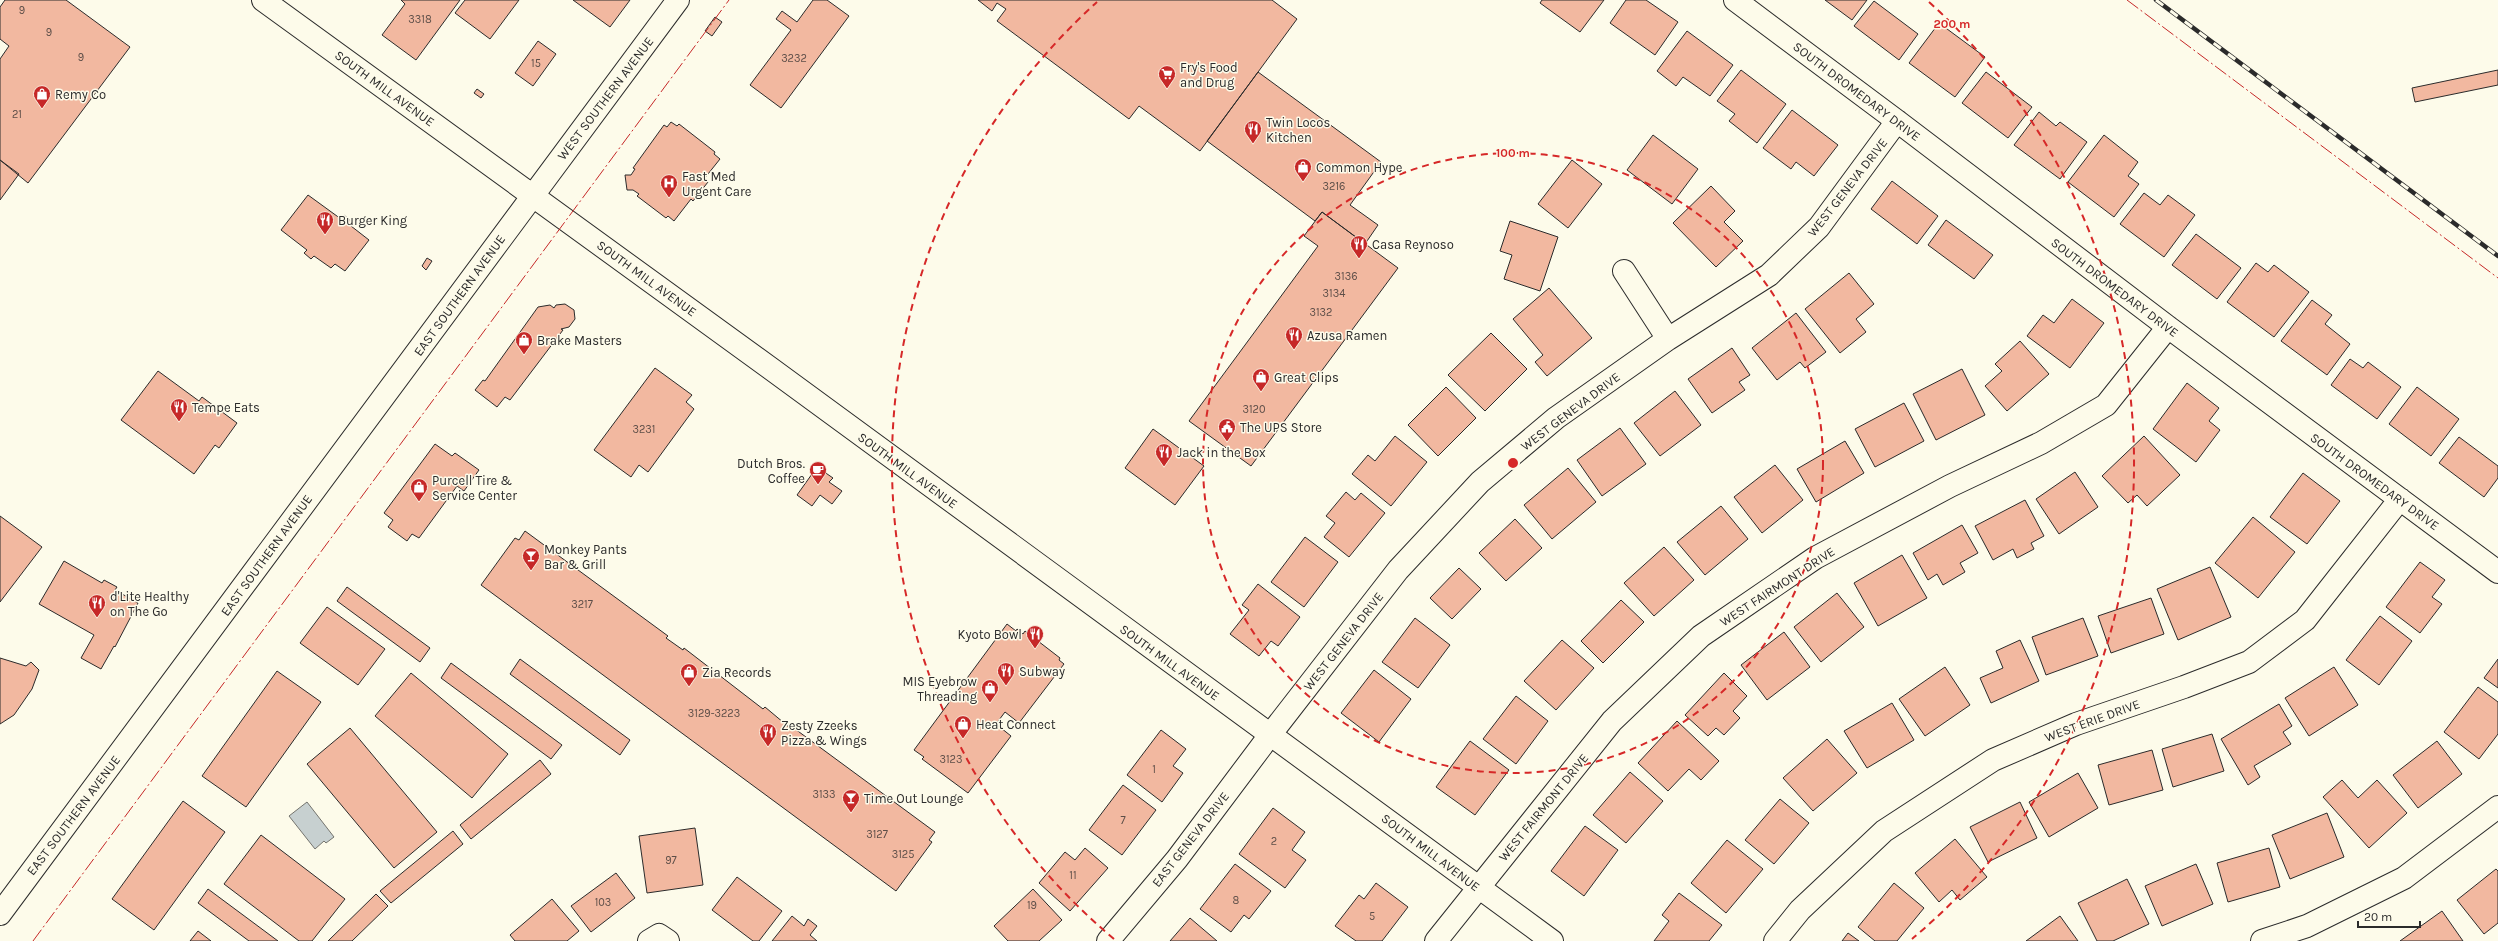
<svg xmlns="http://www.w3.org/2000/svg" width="2498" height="941" font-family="Karla,sans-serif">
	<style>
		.water { fill: #c7d0d0; stroke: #74746e }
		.building { fill: #f2b8a0; stroke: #2b2b2b }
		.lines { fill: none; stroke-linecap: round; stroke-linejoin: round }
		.minor-casing { stroke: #2b2b2b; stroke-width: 24 }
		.major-casing { stroke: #2b2b2b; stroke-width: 24 }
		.minor { stroke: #fdfbea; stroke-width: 22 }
		.major { stroke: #fdfbea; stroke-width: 22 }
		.rail-casing { stroke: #2b2b2b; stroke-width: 4.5 }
		.rail { stroke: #fdfbea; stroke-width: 3; stroke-dasharray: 9; stroke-linecap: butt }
		.power { stroke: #c62828; stroke-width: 1; stroke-dasharray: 14 3 2 3; stroke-linecap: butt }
		.ring { fill: none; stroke: #d62828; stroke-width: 2; stroke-dasharray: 7 5 }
		.labels { text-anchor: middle; stroke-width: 3; stroke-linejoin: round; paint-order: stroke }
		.number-label { font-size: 11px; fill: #5d4e48 }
		.poi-label { font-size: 13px; fill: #2b2b2b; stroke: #fdfbea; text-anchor: start }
		.street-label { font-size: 13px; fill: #2b2b2b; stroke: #fdfbea }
		.centre { fill: #d62828; stroke: #fdfbea; stroke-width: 2 }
		.ring-label { font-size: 12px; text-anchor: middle; font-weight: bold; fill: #d62828; stroke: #fdfbea; stroke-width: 3; stroke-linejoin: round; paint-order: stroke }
	</style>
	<rect width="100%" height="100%" fill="#fdfbea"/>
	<path class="water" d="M307,802L334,837L326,843L324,841L315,849L289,816Z"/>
	<path class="building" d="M5,0H66L130,47L28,183L0,160V59L9,46L0,39V7Z
		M401,0H460L416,60L382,35L405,4Z
		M465,0H519L490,39L455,13Z
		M573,0H630L610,27Z
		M813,0H827L849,16L781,108L750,85L791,30L776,19L782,11L797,22Z
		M978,0H1272L1297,19L1200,151L1139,106L1129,119L997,21L1006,9L997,3L992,11Z
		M1542,0H1604L1580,32L1540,3Z
		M1626,0H1646L1678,22L1655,55L1610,23Z
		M1825,0H1867L1852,20Z
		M1874,1L1918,34L1899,60L1854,26Z
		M715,17L722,22L712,36L705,31Z
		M1939,23L1985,57L1955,97L1909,63Z
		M1687,31L1733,65L1710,96L1683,77L1676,86L1657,71Z
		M538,41L556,54L533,86L515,73Z
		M1741,70L1786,104L1757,143L1729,121L1735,114L1717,101Z
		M2498,70V85L2415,102L2412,88Z
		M1258,72L1381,162L1350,205L1378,225L1365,244L1322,212L1315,221L1207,141Z
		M1986,72L2032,107L2008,138L1962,103Z
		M477,89L484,94L481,98L474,93Z
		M1792,110L1838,145L1814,176L1796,162L1791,169L1763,148Z
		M2039,112L2056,126L2060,122L2087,142L2060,179L2014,145Z
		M671,122L677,126L679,124L715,152L714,154L720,159L704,179L708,182L693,201L691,199L674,221L668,216L666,218L637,196L639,194L633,190H627L625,175H631L635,169L633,168L664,125L667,127Z
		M1653,135L1698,169L1672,204L1627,170Z
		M2104,135L2138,162L2128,176L2139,184L2114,217L2068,182Z
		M0,160L19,174L0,200Z
		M1572,160L1602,184L1568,228L1538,204Z
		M1892,181L1938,216L1917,244L1871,209Z
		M1711,186L1735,211L1724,222L1743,241L1716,267L1673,223Z
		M2144,193L2160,205L2168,195L2195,215L2164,257L2120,224Z
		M308,195L341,219L344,215L353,223L351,226L369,240L345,271L335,264L331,268L314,256L311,259L304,253L307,250L281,230Z
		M1322,212L1398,268L1251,466L1189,421L1318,246L1304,236Z
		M1946,220L1993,255L1974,279L1928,245Z
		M1510,221L1558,237L1540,291L1504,279L1512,255L1500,251Z
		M2196,234L2241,268L2217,299L2172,265Z
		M427,258L432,261L426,270L422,266Z
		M2256,263L2268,272L2274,265L2309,292L2274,337L2227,302Z
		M1849,273L1874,304L1856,319L1866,332L1840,353L1805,309Z
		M1549,288L1592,338L1547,376L1535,362L1543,355L1513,319Z
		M2072,299L2104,323L2070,368L2027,336L2043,315L2054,323Z
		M2312,300L2332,315L2325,324L2350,344L2327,375L2281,341Z
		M565,304L574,310L575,319L569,327L561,329L563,330L510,400L505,397L497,407L475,390L483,380L485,381L538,307L550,305L554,308L556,305Z
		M1796,313L1826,352L1805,368L1800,362L1777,380L1752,348Z
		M1491,333L1527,369L1485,411L1448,375Z
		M2020,341L2049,374L2007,411L1985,386L2002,371L1995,364Z
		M1732,348L1750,375L1739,382L1745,390L1712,413L1688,379Z
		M2350,359L2363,368L2368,362L2401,387L2377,419L2331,385Z
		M655,368L692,395L686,402L694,409L648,472L639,465L631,477L594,450Z
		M1962,369L1985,415L1936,440L1913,394Z
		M158,371L199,401L202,397L237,423L219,448L215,445L194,474L121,420Z
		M2187,383L2219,408L2209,421L2220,430L2196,462L2153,429Z
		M1446,387L1476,418L1438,456L1408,425Z
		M2417,387L2459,419L2431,456L2389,424Z
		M1675,391L1701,425L1660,456L1634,423Z
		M1904,403L1924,441L1875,467L1855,429Z
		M1620,428L1646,464L1602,496L1577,460Z
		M1153,429L1204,466L1175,505L1125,468Z
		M1395,436L1427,462L1391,506L1352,474L1368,455L1375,461Z
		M2144,436L2180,475L2147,506L2137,495L2128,503L2102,476Z
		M2459,437L2498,466V478L2484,497L2439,463Z
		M1845,441L1864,473L1816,502L1797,469Z
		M435,444L452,456L455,453L479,470L464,491L457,486L419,538L412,534L407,541L388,527L393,520L384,513Z
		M1775,465L1803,500L1762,533L1734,497Z
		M817,467L833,478L829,482L842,491L832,504L820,495L812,506L797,495Z
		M1568,468L1596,502L1552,539L1524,505Z
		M2075,472L2098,507L2059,534L2036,499Z
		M2303,473L2340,501L2307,544L2270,517Z
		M1346,492L1355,500L1361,493L1385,513L1349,557L1324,537L1335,523L1326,516Z
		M2025,500L2044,536L2031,543L2034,549L2017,558L2013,549L1993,560L1975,526Z
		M1721,506L1748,539L1705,575L1677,542Z
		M0,516L42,547L0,602Z
		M2253,517L2295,552L2258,598L2215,563Z
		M1515,519L1542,548L1506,581L1479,553Z
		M1962,525L1978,553L1960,563L1965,572L1943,585L1937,574L1928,580L1913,553Z
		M525,531L668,636L666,638L683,650L684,648L763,709L765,707L790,728L791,726L935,832L929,840L932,842L896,891L481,585L515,538L519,540Z
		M1305,537L1338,562L1304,607L1271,582Z
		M1664,547L1694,580L1654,616L1624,583Z
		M1902,555L1927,598L1878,626L1854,583Z
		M64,561L102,583L104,580L117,587L115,590L138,603L115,647L114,646L101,669L81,658L94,635L39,604Z
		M2420,562L2445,580L2432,597L2442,604L2420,633L2386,607Z
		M2210,567L2231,617L2178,640L2157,589Z
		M1459,568L1481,589L1452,619L1430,598Z
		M1258,584L1300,617L1278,646L1271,641L1259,656L1230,634L1249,610L1242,605Z
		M347,587L430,648L420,662L337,601Z
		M1837,593L1864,627L1821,662L1794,627Z
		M2151,598L2164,634L2111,653L2098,616Z
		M1621,600L1644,622L1603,663L1581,641Z
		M327,607L385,649L358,685L300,643Z
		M2380,616L2412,641L2379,685L2346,660Z
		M1415,618L1450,645L1418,688L1382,662Z
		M2083,618L2098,656L2046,675L2032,637Z
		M1007,624L1016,631L1017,629L1023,634L1025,631L1060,658L1059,660L1064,664L1019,723L1005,712L996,724L1011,736L968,793L922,759L924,757L914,750Z
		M1784,632L1810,667L1767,700L1741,665Z
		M1562,640L1594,668L1556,710L1524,681Z
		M2020,640L2039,681L1991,703L1980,678L2003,668L1996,651Z
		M0,658L26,666L31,662L39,670L32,689L14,715L0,724Z
		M520,659L630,740L620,755L510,674Z
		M2498,659V688L2484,678Z
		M451,663L562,745L551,759L441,678Z
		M1945,667L1970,705L1925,736L1899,699Z
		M2334,667L2358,705L2309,736L2285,698Z
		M1374,670L1411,699L1379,742L1341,713Z
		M277,671L321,702L246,807L202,776Z
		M411,673L508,754L472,798L375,716Z
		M1724,673L1747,696L1733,711L1740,718L1724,735L1716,728L1708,736L1685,715Z
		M2478,687L2498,702V734L2479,759L2444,732Z
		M1516,696L1548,721L1516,764L1483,739Z
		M1892,703L1914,740L1867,768L1844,731Z
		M2279,704L2292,726L2283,732L2291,744L2254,766L2260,777L2248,785L2221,739Z
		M1677,721L1719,761L1701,780L1689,769L1668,791L1638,763Z
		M350,728L437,832L394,868L307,764Z
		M1161,730L1186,749L1173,766L1183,773L1162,802L1127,775Z
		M2212,734L2224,771L2173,787L2162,749Z
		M1827,739L1857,773L1813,811L1783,778Z
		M1470,741L1509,770L1475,815L1436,787Z
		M2437,741L2462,774L2418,808L2393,775Z
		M2152,750L2163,790L2109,805L2098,765Z
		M540,760L551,774L471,839L460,825Z
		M1630,772L1663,801L1626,843L1593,815Z
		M2078,773L2098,808L2049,837L2029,802Z
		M2342,780L2358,798L2377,780L2407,813L2369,848L2323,797Z
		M1123,785L1156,810L1122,855L1089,830Z
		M1780,799L1809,823L1774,864L1745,840Z
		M183,801L225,832L154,930L112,899Z
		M2020,802L2037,838L1988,862L1970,827Z
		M1273,808L1305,832L1292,850L1306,860L1285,888L1239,854Z
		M2327,813L2344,857L2290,879L2272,835Z
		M1585,826L1618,850L1584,896L1551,871Z
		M695,828L703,885L647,893L639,836Z
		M453,831L463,844L391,903L380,891Z
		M261,835L345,899L312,941H299L224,884Z
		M1955,839L1987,877L1960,900L1952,890L1939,902L1915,873Z
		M1727,840L1763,869L1726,913L1691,883Z
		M1085,848L1108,868L1070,911L1039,883L1065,852L1075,860Z
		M2269,848L2280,887L2228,902L2217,863Z
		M1235,864L1271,891L1249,919L1244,915L1231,932L1200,909Z
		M2196,864L2213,904L2162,926L2145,886Z
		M2496,869L2498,871V923L2484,934L2457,900Z
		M616,873L635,898L591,932L571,906Z
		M737,877L782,911L759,941H753L712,910Z
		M2127,879L2149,924L2113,941H2097L2078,903Z
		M1376,883L1408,907L1382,941H1356L1335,926L1359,895L1364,899Z
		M1894,883L1924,908L1897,941H1875L1858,927Z
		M208,889L278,941H249L198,903Z
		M1033,889L1062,920L1039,941H1008L994,926Z
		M1679,893L1722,925L1709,941H1654L1669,921L1662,915Z
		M376,894L388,906L352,941H328Z
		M552,899L579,931L567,941H515L510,935Z
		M2442,911L2463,941H2400Z
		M792,916L804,926L808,919L817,926L810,935L817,941H772Z
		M2060,916L2078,941H2026Z
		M1190,918L1217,941H1170Z
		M198,931L211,941H190Z
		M1848,933L1859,941H1842Z"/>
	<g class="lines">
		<g class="minor-casing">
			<path id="minor" d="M1735,0L1897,121L2168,327L2498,572
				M1624,271L1668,339
				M649,941L659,935L668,941
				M1108,941L1177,859L1270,735L1398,570L1480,482L1556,418L1668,339L1769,275L1819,227L1897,121
				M1436,941L1612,721L1701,636L1815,558L1950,486L2041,443L2106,405L2168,327
				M1775,941L1800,910L1884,831L1993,760L2076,724L2184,687L2249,662L2305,620L2400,499
				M2262,941L2307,926L2404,878L2498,807"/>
		</g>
		<g class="major-casing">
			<path id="major" d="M263,0L770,368L1552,941
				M0,914L678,0"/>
		</g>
		<use href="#minor" class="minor"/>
		<use href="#major" class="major"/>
		<g class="rail-casing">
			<path id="rail" d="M2156,0L2498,256"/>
		</g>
		<use href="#rail" class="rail"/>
		<path class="power" d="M2127,0L2498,278
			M33,941L729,0"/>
	</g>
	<g class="ring">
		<circle cx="1513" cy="463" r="310"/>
		<path d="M1114 939A621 621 0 0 1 1097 2M1929 2A621 621 0 0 1 1912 939"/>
	</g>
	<defs>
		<g id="supermarket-pin" transform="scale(0.9)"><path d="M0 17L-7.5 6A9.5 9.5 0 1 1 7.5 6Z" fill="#c62828" stroke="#fdfbea"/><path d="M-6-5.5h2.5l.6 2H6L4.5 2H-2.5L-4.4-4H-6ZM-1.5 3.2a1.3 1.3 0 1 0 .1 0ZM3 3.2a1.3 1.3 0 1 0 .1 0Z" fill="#fff"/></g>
		<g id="shop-pin" transform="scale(0.9)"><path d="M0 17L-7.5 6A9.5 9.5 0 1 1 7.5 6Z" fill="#c62828" stroke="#fdfbea"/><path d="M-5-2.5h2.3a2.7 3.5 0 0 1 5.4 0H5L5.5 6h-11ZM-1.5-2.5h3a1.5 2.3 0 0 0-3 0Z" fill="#fff"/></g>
		<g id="restaurant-pin" transform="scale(0.9)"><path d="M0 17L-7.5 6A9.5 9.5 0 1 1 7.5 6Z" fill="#c62828" stroke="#fdfbea"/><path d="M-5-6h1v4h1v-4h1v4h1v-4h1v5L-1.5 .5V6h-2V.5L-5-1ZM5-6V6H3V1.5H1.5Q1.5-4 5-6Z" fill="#fff"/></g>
		<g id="hospital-pin" transform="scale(0.9)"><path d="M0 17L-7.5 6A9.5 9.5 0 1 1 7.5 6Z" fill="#c62828" stroke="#fdfbea"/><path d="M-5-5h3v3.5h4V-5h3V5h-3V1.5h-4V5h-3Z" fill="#fff"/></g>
		<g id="civic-pin" transform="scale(0.9)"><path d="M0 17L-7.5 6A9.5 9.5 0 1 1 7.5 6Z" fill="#c62828" stroke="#fdfbea"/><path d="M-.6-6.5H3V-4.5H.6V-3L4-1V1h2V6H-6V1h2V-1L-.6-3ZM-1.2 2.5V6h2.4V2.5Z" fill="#fff"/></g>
		<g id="cafe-pin" transform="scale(0.9)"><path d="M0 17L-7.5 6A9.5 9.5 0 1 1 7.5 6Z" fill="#c62828" stroke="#fdfbea"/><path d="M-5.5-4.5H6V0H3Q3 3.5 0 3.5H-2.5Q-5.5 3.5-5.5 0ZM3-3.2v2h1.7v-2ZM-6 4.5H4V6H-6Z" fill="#fff"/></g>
		<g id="bar-pin" transform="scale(0.9)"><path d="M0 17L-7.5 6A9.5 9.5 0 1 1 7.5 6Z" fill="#c62828" stroke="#fdfbea"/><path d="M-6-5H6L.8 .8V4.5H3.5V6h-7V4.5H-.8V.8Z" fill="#fff"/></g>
	</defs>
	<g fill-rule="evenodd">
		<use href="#supermarket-pin" x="1167" y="74"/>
		<use href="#shop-pin" x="42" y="94"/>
		<use href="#restaurant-pin" x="1253" y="129"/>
		<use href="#shop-pin" x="1303" y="167"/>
		<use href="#hospital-pin" x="669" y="183"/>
		<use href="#restaurant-pin" x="325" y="220"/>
		<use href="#restaurant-pin" x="1359" y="244"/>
		<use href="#restaurant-pin" x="1294" y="335"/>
		<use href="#shop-pin" x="524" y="340"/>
		<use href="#shop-pin" x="1261" y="377"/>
		<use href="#restaurant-pin" x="179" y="407"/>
		<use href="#civic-pin" x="1227" y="427"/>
		<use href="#restaurant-pin" x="1164" y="452"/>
		<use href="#cafe-pin" x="818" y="470"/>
		<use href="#shop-pin" x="419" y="487"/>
		<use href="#bar-pin" x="531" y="556"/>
		<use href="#restaurant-pin" x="97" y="603"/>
		<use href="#restaurant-pin" x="1035" y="634"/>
		<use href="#restaurant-pin" x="1006" y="671"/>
		<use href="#shop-pin" x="689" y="672"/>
		<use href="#shop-pin" x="990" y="688"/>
		<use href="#shop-pin" x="963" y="724"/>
		<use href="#restaurant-pin" x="768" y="732"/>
		<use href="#bar-pin" x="851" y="798"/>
	</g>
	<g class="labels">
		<g class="number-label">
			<text x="22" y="14">9</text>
			<text x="420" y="23">3318</text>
			<text x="49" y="36">9</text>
			<text x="81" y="61">9</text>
			<text x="794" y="62">3232</text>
			<text x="536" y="67">15</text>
			<text x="17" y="118">21</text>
			<text x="1334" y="190">3216</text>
			<text x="1346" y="280">3136</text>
			<text x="1334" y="297">3134</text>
			<text x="1321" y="316">3132</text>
			<text x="1254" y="413">3120</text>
			<text x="644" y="433">3231</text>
			<text x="582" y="608">3217</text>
			<text x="714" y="717">3129-3223</text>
			<text x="951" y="763">3123</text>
			<text x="1154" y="773">1</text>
			<text x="824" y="798">3133</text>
			<text x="1123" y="824">7</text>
			<text x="877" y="838">3127</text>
			<text x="1274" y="845">2</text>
			<text x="903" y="858">3125</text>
			<text x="671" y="864">97</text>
			<text x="1073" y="879">11</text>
			<text x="1236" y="904">8</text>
			<text x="603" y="906">103</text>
			<text x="1032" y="909">19</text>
			<text x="1372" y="920">5</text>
		</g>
		<g class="poi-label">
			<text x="1180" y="72">Fry's Food<tspan x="1180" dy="15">and Drug</tspan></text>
			<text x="55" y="99">Remy Co</text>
			<text x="1266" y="127">Twin Locos<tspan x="1266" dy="15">Kitchen</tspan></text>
			<text x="1316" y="172">Common Hype</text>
			<text x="682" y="181">Fast Med<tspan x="682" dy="15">Urgent Care</tspan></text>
			<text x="338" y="225">Burger King</text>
			<text x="1372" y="249">Casa Reynoso</text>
			<text x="1307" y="340">Azusa Ramen</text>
			<text x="537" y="345">Brake Masters</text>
			<text x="1274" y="382">Great Clips</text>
			<text x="192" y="412">Tempe Eats</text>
			<text x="1240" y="432">The UPS Store</text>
			<text x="1177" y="457">Jack in the Box</text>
			<text x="805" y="468" text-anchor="end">Dutch Bros.<tspan x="805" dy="15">Coffee</tspan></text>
			<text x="432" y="485">Purcell Tire &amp;<tspan x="432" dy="15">Service Center</tspan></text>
			<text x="544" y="554">Monkey Pants<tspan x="544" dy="15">Bar &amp; Grill</tspan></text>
			<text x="110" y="601">d'Lite Healthy<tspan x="110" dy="15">on The Go</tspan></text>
			<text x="1022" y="639" text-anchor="end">Kyoto Bowl</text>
			<text x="1019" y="676">Subway</text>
			<text x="702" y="677">Zia Records</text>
			<text x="977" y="686" text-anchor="end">MIS Eyebrow<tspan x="977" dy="15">Threading</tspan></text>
			<text x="976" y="729">Heat Connect</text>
			<text x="781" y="730">Zesty Zzeeks<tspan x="781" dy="15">Pizza &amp; Wings</tspan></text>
			<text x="864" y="803">Time Out Lounge</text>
		</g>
		<g class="street-label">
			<text transform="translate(385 88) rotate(36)" y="5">SOUTH MILL AVENUE</text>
			<text transform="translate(1857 91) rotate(37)" y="5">SOUTH DROMEDARY DRIVE</text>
			<text transform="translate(605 98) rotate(-53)" y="5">WEST SOUTHERN AVENUE</text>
			<text transform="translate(1847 187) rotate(-52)" y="5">WEST GENEVA DRIVE</text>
			<text transform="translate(647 278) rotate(36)" y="5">SOUTH MILL AVENUE</text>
			<text transform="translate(2115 287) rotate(37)" y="5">SOUTH DROMEDARY DRIVE</text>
			<text transform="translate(459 295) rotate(-54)" y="5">EAST SOUTHERN AVENUE</text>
			<text transform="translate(1570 411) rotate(-37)" y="5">WEST GENEVA DRIVE</text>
			<text transform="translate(908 470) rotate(36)" y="5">SOUTH MILL AVENUE</text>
			<text transform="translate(2375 481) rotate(36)" y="5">SOUTH DROMEDARY DRIVE</text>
			<text transform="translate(266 555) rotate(-54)" y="5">EAST SOUTHERN AVENUE</text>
			<text transform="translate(1777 586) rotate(-33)" y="5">WEST FAIRMONT DRIVE</text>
			<text transform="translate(1343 641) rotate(-52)" y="5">WEST GENEVA DRIVE</text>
			<text transform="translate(1170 662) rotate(36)" y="5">SOUTH MILL AVENUE</text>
			<text transform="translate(2092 720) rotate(-20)" y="5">WEST ERIE DRIVE</text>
			<text transform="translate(1543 807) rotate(-51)" y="5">WEST FAIRMONT DRIVE</text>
			<text transform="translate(73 815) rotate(-53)" y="5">EAST SOUTHERN AVENUE</text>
			<text transform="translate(1190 839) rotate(-52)" y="5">EAST GENEVA DRIVE</text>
			<text transform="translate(1431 852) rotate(37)" y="5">SOUTH MILL AVENUE</text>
		</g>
	</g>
	<circle cx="1513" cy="463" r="6" class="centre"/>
	<g class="ring-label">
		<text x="1952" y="28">200 m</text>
		<text x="1513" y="157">100 m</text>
	</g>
	<path d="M2358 921v6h62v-6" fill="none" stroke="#2b2b2b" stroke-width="2"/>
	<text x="2364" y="921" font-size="12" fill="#2b2b2b" stroke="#fdfbea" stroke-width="3" paint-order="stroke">20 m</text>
</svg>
